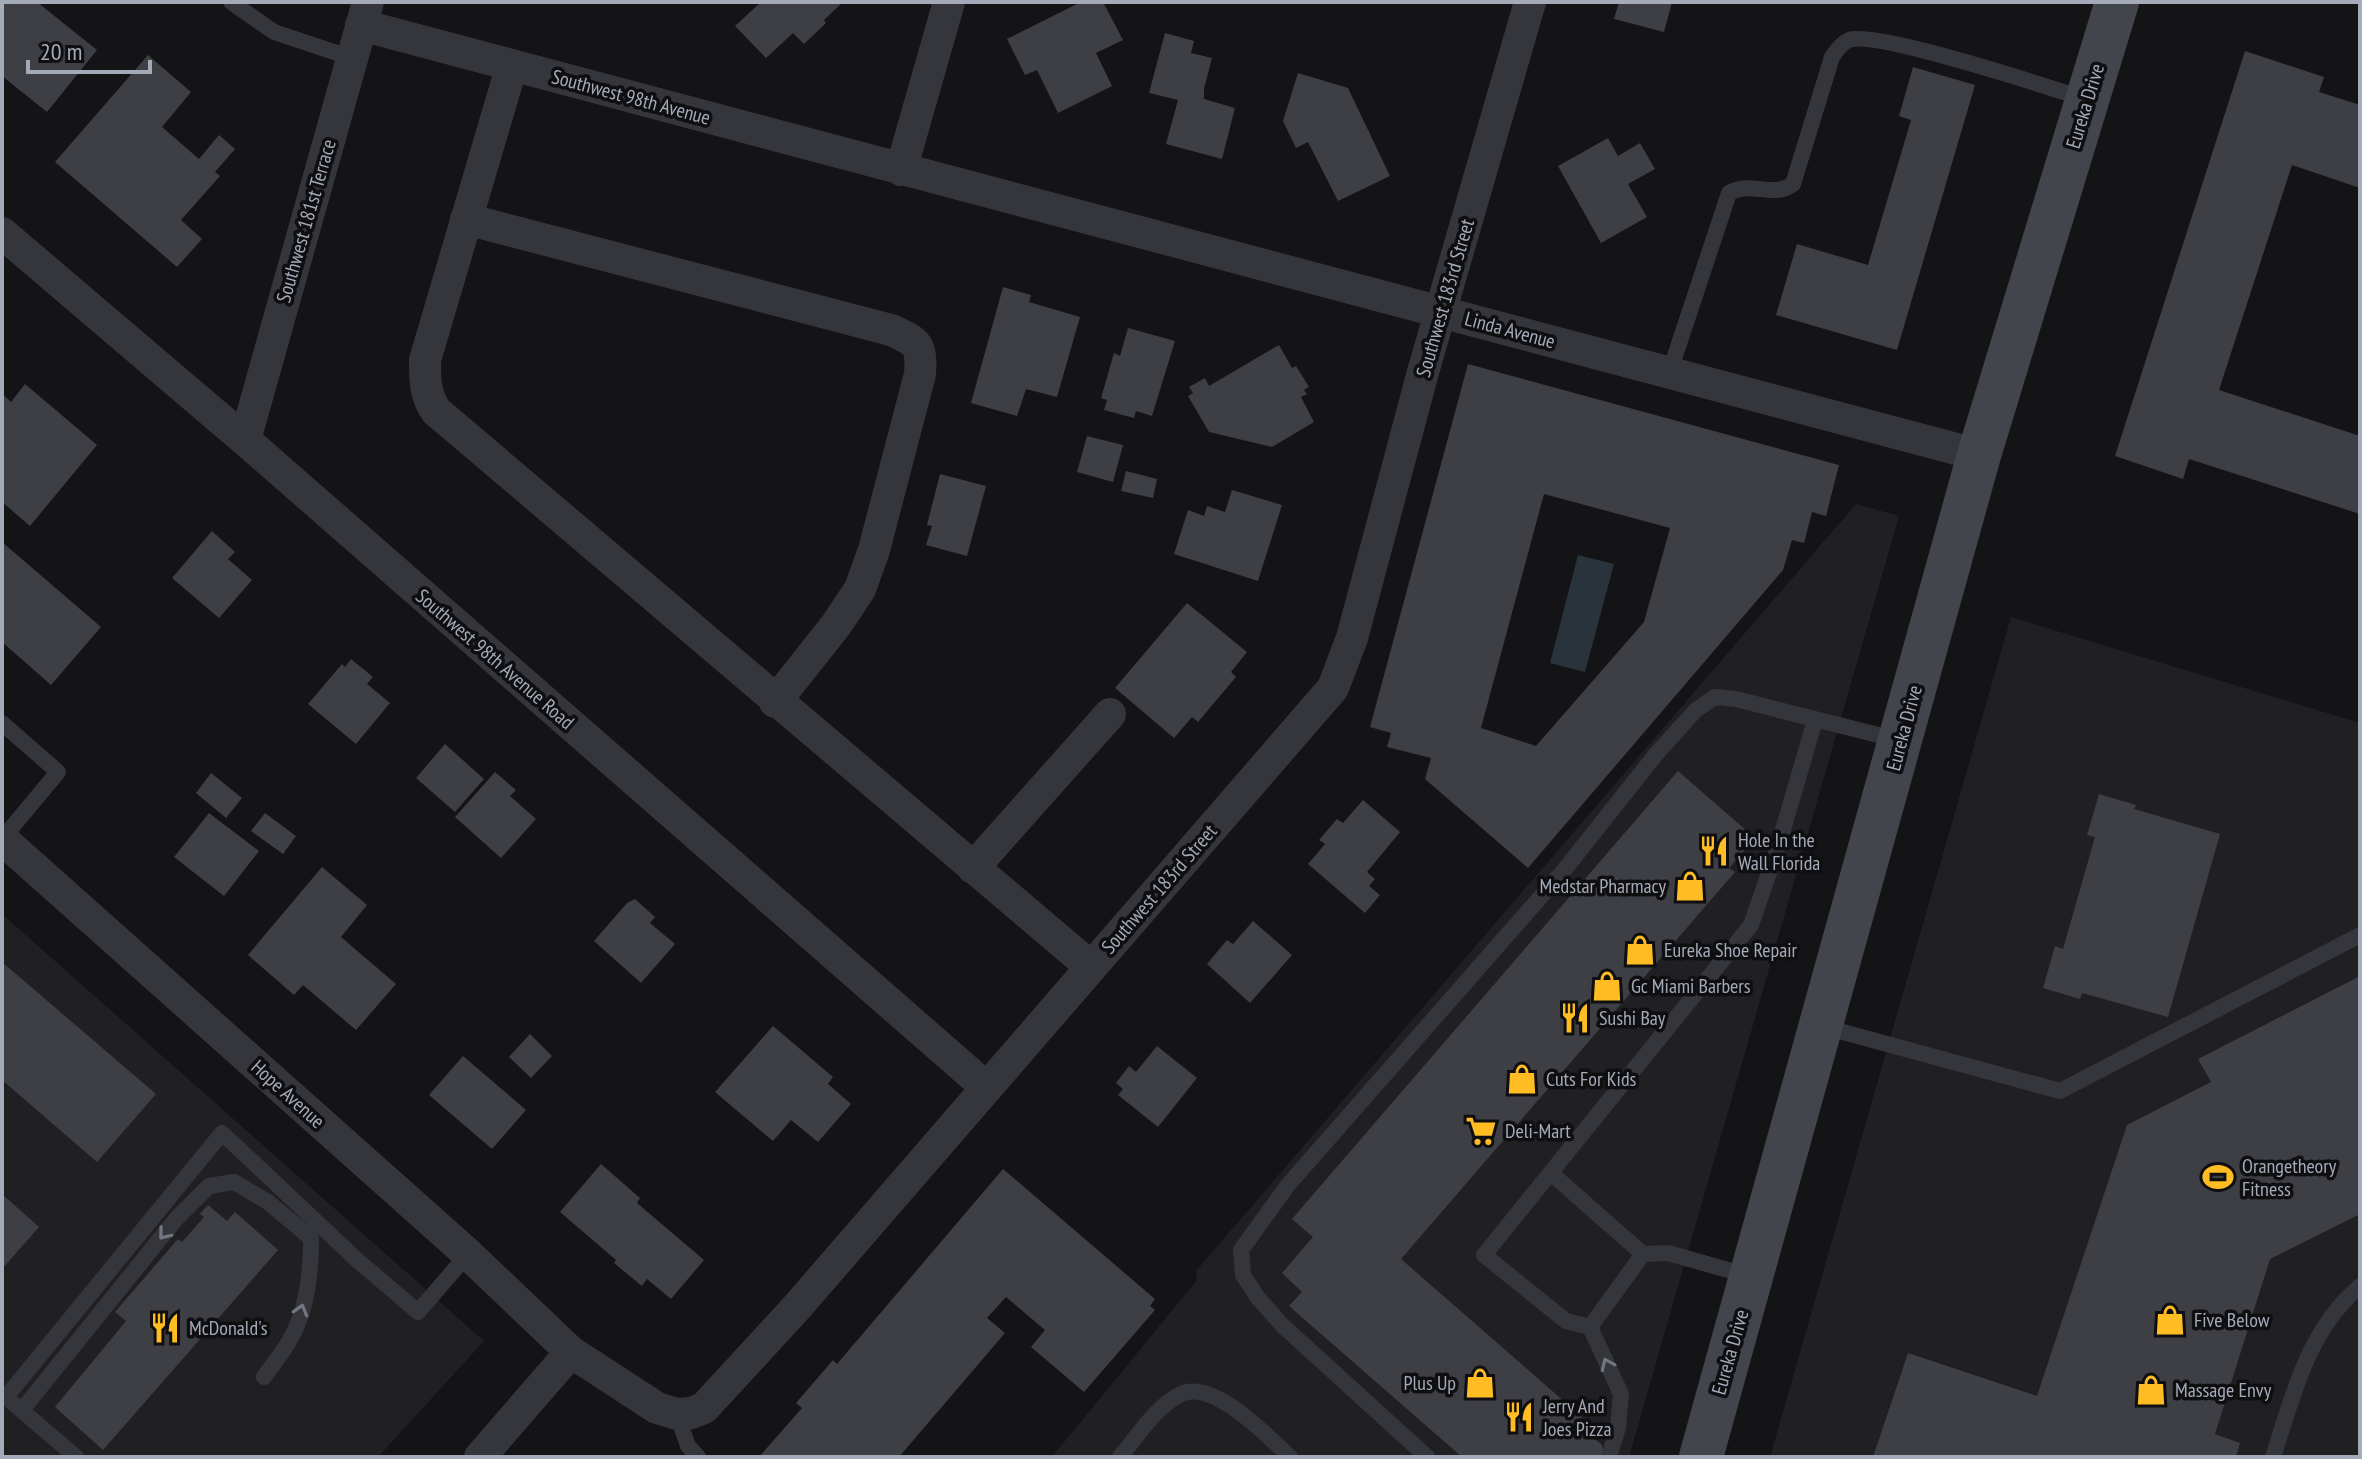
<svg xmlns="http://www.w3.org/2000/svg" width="2362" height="1459" font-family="'PT Sans Narrow',sans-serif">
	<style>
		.built { fill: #202023 }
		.water { fill: #29333b }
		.building { fill: #3e3f44; fill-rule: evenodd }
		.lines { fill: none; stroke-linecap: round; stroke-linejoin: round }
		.lane { stroke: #35363c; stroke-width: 16 }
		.street { stroke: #35363c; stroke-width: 32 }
		.secondary { stroke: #43454c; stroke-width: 44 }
		.oneway { stroke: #727680 }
		.labels { text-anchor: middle; stroke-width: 7; stroke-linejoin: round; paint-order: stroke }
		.street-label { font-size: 20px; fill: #a4aab8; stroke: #0f0f11 }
		.poi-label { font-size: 20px; fill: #a4aab8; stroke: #0f0f11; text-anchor: start }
	</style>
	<rect width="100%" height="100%" fill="#141416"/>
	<path class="built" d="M1856,504L1899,516L1629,1457H1052L1197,1280L1196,1271Z
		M2011,617L2360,723V1457H1770Z
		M2,914L484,1341L378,1457H2Z"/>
	<path class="water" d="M1578,555L1614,564L1585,672L1550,663Z"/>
	<path class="building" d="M2,2H37L97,50L47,112L2,76Z
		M761,2H843L824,20L826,23L804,44L793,33L766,58L735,26Z
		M1081,2H1103L1123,40L1096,53L1112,86L1058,113L1037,70L1025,75L1007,39Z
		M1619,2H1672L1664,32L1614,19Z
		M1165,33L1194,41L1191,53L1212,58L1204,89V99L1235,108L1222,159L1166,144L1178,100L1149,93Z
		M2245,51L2324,77L2319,92L2360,105V188L2292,165L2219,390L2360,436V514L2189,459L2183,479L2115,456Z
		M148,55L191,92L162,127L199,159L219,135L235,149L215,172L220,176L181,220L202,239L177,267L55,162Z
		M1913,67L1975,85L1897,350L1776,315L1797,244L1868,265L1911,120L1899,116Z
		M1298,73L1348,88L1390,176L1338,201L1308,142L1296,148L1283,121Z
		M1608,138L1618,156L1640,143L1655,169L1628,184L1647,217L1601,243L1558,166Z
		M1003,287L1031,295L1029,302L1080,317L1057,397L1026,389L1017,416L971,403Z
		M1128,328L1175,341L1152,416L1136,411L1134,418L1104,410L1107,400L1101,398L1114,353L1120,356Z
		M1279,345L1292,368L1296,366L1309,387L1304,390L1307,394L1301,397L1314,422L1272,447L1209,432L1188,396L1193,393L1189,387L1205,378L1209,386Z
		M1468,364L1839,465L1826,516L1812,512L1804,543L1792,540L1783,570L1528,868L1425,779L1431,758L1387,747L1391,733L1370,727ZM1544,494L1670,528L1644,622L1536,746L1481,728Z
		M25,384L97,445L30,526L2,502V394L11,402Z
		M1087,436L1123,445L1113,482L1077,472Z
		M1126,471L1157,479L1153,498L1121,491Z
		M940,474L986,486L967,556L926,545L932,526L927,525Z
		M1232,490L1282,505L1258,581L1174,554L1188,510L1204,516L1207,506L1225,512Z
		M212,531L235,552L228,559L252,580L219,618L172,578Z
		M2,542L101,627L51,685L2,642Z
		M1187,603L1247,652L1231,672L1236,677L1198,722L1192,717L1174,738L1115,688Z
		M351,659L373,677L367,684L390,703L356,744L308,704L342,664L345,667Z
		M445,744L484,779L455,812L416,778Z
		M1678,771L1748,832L1749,845L1729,868L1735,872L1401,1259L1582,1417L1576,1423L1602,1445L1604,1455L1602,1457H1462L1289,1306L1302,1292L1282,1273L1313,1237L1292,1219Z
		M495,772L516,790L510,796L536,819L501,858L455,817Z
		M211,773L242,798L226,818L196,793Z
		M2099,794L2136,805L2134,809L2220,834L2168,1017L2082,993L2080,999L2043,988L2055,946L2063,949L2095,837L2087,835Z
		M1363,800L1400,832L1367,872L1375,879L1369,886L1380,895L1365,913L1308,864L1325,844L1319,840L1337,819L1343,823Z
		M209,813L259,851L224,896L174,857Z
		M265,813L296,836L283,854L251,831Z
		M322,867L367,905L341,937L396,984L356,1030L303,985L294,995L248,955Z
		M635,899L655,917L650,923L675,944L641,983L594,941L627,903Z
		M1253,921L1292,955L1250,1003L1207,964L1227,940L1233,944Z
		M2,962L156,1094L97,1162L2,1080Z
		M2360,976V1214L2270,1259L2215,1434L2240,1443L2236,1457H1873L1908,1353L2037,1396L2127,1125L2211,1082L2198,1059Z
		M773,1026L833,1077L828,1084L851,1104L818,1142L791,1120L773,1141L715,1092Z
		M530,1034L552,1056L531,1078L509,1057Z
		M1157,1046L1197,1078L1158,1127L1118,1095L1123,1089L1116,1083L1129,1066L1136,1072Z
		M463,1056L526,1110L492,1149L429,1095Z
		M601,1164L640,1198L637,1203L704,1260L671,1299L647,1279L642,1286L614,1263L616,1260L560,1212Z
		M1003,1169L1155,1299L1150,1306L1155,1310L1084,1392L1031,1347L1045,1330L1006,1297L987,1318L1005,1333L899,1457H881L878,1455L876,1457H759L802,1408L796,1403L833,1360L837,1364Z
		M2,1194L39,1227L2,1269Z
		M208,1205L227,1221L235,1212L278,1250L103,1450L55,1407L126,1321L115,1312L178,1239L182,1242L204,1217L200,1214Z"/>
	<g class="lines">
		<path class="lane" d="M231,2L274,32L352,58
			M1669,374L1729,193C1752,180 1773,199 1793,184L1832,57C1836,51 1842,43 1849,40C1876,30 2050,88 2086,99
			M2,723L58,772L2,839
			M1821,1026L2060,1091L2360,935
			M1552,1174L1643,1254
			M1749,1276L1668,1253L1643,1254L1590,1327L1566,1321L1484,1255L1751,925L1778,847L1815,720
			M1590,1327L1621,1394L1618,1428L1609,1457
			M22,1410L176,1219L209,1186L234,1182L268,1202L311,1238C311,1270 308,1307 292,1336C285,1350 273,1364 264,1377
			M677,1414L688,1446L698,1457
			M76,1457L6,1397L222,1133L356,1259L418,1312L468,1254
			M1120,1457C1137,1437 1156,1406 1181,1394C1214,1379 1268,1437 1290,1457
			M1427,1457L1282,1325L1258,1298L1243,1275L1241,1250L1288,1185L1565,869L1657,753L1696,710L1715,697L1736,699L1898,740
			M2273,1457C2293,1395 2308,1330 2360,1286"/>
		<path class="street" d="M361,25L1979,455
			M512,65L425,360C425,380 425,395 436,411L1091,967
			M901,170L949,2
			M466,219L891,330C917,342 922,343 920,374L874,550L860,589L836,625L775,702
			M2,233L245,440L987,1088
			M245,440L368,2
			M2,839L468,1254L571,1352L657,1408L677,1414L691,1413L704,1408L797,1307L1333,688L1352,638L1423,372L1530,2
			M973,868L1110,714
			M480,1457L571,1352"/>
		<path class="secondary" d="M1701,1457L1979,455L2117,2"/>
	</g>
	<defs><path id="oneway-chevron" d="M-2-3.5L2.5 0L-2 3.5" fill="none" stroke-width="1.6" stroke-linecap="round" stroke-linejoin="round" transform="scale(2)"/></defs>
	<g class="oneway">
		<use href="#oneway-chevron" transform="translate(164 1234) rotate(129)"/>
		<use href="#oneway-chevron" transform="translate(301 1310) rotate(-74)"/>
		<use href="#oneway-chevron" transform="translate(1607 1364) rotate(-114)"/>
	</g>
	<defs>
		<g id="restaurant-bare" transform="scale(2.4)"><path d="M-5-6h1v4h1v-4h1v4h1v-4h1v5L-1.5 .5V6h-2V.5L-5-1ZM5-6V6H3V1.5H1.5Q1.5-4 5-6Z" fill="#ffbc23" stroke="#0f0f11" stroke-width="2.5" paint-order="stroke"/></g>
		<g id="shop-bare" transform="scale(2.4)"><path d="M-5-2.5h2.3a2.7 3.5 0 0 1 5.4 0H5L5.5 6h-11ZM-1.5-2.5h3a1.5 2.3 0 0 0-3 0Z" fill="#ffbc23" stroke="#0f0f11" stroke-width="2.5" paint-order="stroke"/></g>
		<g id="supermarket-bare" transform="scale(2.4)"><path d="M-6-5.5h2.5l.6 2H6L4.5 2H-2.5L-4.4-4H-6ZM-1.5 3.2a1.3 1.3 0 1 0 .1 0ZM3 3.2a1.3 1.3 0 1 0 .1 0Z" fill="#ffbc23" stroke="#0f0f11" stroke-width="2.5" paint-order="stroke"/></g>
		<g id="stadium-bare" transform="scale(2.4)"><path d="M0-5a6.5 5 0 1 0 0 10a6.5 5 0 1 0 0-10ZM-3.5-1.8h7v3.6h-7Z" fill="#ffbc23" stroke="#0f0f11" stroke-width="2.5" paint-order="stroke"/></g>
	</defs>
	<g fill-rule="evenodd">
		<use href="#restaurant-bare" x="1714" y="851"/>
		<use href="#shop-bare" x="1690" y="886"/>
		<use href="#shop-bare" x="1640" y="950"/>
		<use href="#shop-bare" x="1607" y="986"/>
		<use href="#restaurant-bare" x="1575" y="1018"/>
		<use href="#shop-bare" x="1522" y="1079"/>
		<use href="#supermarket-bare" x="1481" y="1131"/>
		<use href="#stadium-bare" x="2218" y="1177"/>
		<use href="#shop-bare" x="2170" y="1320"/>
		<use href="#restaurant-bare" x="165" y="1328"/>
		<use href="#shop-bare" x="1480" y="1383"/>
		<use href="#shop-bare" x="2151" y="1390"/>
		<use href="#restaurant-bare" x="1519" y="1417"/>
	</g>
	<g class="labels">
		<g class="street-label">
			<text transform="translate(631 97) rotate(15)" y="7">Southwest 98th Avenue</text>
			<text transform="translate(2085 106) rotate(-73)" y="7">Eureka Drive</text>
			<text transform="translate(306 221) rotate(-74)" y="7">Southwest 181st Terrace</text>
			<text transform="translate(1445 298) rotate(-74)" y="7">Southwest 183rd Street</text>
			<text transform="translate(1510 330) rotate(15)" y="7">Linda Avenue</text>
			<text transform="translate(495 659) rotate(41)" y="7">Southwest 98th Avenue Road</text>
			<text transform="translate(1904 728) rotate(-75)" y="7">Eureka Drive</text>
			<text transform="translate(1159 889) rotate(-49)" y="7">Southwest 183rd Street</text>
			<text transform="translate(288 1094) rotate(42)" y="7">Hope Avenue</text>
			<text transform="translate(1730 1352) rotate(-74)" y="7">Eureka Drive</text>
		</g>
		<g class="poi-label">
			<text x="1738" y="847">Hole In the<tspan x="1738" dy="23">Wall Florida</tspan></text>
			<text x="1666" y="893" text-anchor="end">Medstar Pharmacy</text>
			<text x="1664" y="957">Eureka Shoe Repair</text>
			<text x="1631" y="993">Gc Miami Barbers</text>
			<text x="1599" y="1025">Sushi Bay</text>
			<text x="1546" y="1086">Cuts For Kids</text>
			<text x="1505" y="1138">Deli-Mart</text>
			<text x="2242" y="1173">Orangetheory<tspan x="2242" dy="23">Fitness</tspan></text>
			<text x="2194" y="1327">Five Below</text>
			<text x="189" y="1335">McDonald's</text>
			<text x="1456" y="1390" text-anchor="end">Plus Up</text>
			<text x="2175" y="1397">Massage Envy</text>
			<text x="1543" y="1413">Jerry And<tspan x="1543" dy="23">Joes Pizza</tspan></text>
		</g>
	</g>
	<rect width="2362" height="1459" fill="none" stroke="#a4aab8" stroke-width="8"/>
	<path d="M28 60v12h122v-12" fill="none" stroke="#a4aab8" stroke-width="4"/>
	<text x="40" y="60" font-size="24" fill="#a4aab8" stroke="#0f0f11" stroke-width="6" paint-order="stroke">20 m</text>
</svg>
